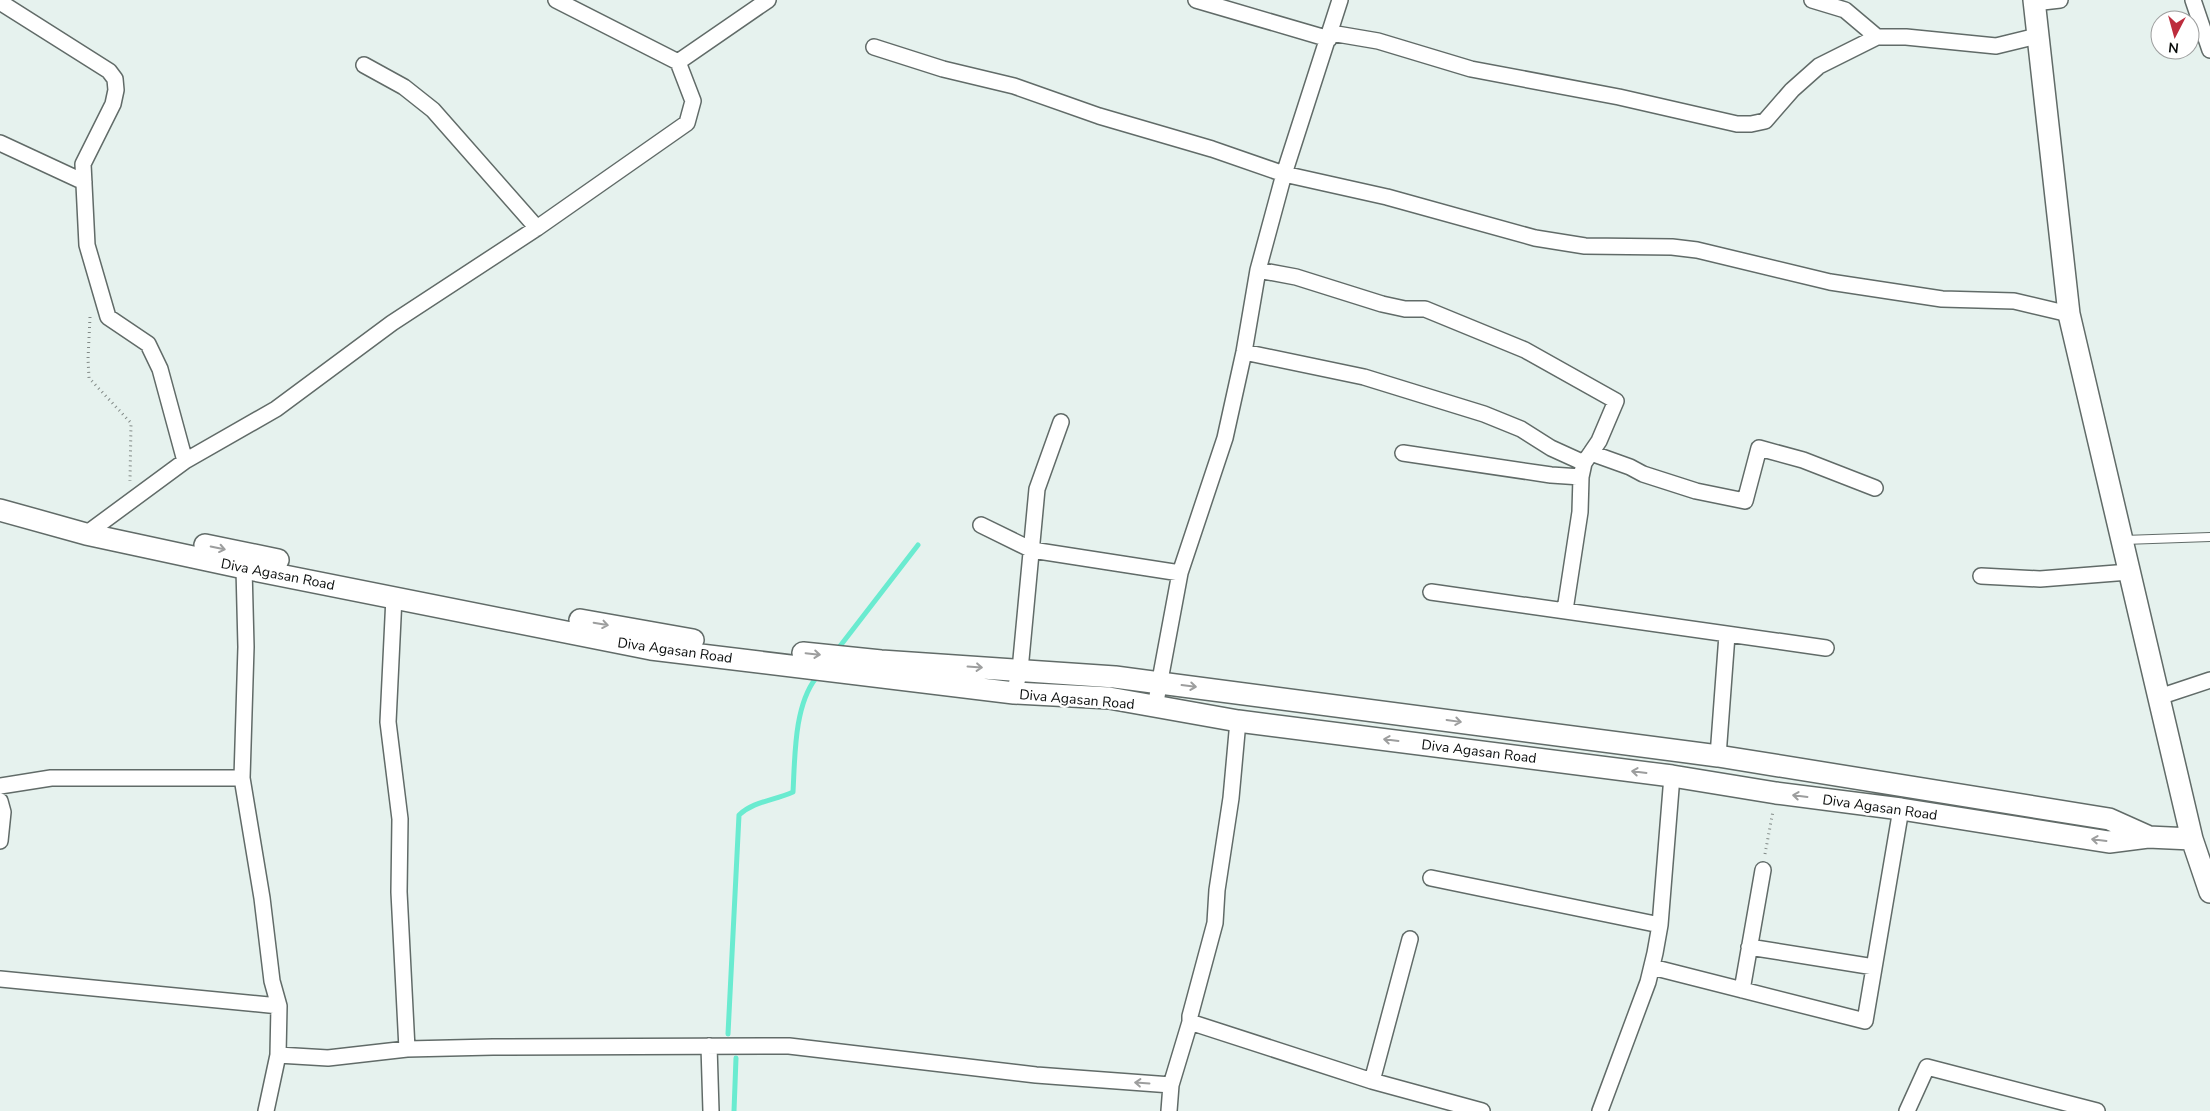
<svg xmlns="http://www.w3.org/2000/svg" width="2210" height="1111" font-family="'Nunito Sans',sans-serif">
	<style>
		.lines { fill: none; stroke-linecap: round; stroke-linejoin: round }
		.stream { stroke: #6aebd0; stroke-width: 5 }
		.lane-casing { stroke: #616b68; stroke-width: 10 }
		.street-casing { stroke: #616b68; stroke-width: 18 }
		.secondary-casing { stroke: #616b68; stroke-width: 24 }
		.path { stroke: #828a87; stroke-width: 3; stroke-dasharray: 1 4; stroke-linecap: butt }
		.lane { stroke: #fff; stroke-width: 8 }
		.street { stroke: #fff; stroke-width: 15 }
		.secondary { stroke: #fff; stroke-width: 21 }
		.oneway { stroke: #9d9e9e }
		.labels { text-anchor: middle; stroke-width: 5; stroke-linejoin: round; paint-order: stroke }
		.street-label { font-size: 14px; fill: #0a0d0c; stroke: #fff }
	</style>
	<rect width="100%" height="100%" fill="#e6f2ee"/>
	<g class="lines">
		<path class="stream" d="M837,650L918,545
			M728,1034L739,815C754,801 773,801 793,792C795,757 794,706 816,678
			M734,1111L736,1058"/>
		<g class="lane-casing">
			<path id="lane" d="M2124,540L2210,537"/>
		</g>
		<g class="street-casing">
			<path id="street" d="M556,0L678,62
				M1196,0L1329,39
				M1812,0L1845,10L1877,37H1906L1996,46L2037,36
				M2193,0L2210,50
				M0,2L109,71L115,79L116,90L113,104L83,164L87,245L108,317L148,344L160,369L185,461
				M2034,3L2060,0
				M1331,33L1378,41L1471,69L1619,97L1737,124H1751L1765,121L1792,90L1819,66L1877,37
				M874,47L943,69L1014,86L1099,116L1212,149L1284,174L1387,197L1535,238L1585,246L1672,247L1697,250L1830,282L1942,299L2014,301L2069,314
				M364,65L404,87L433,110L537,228
				M0,143L84,182
				M1258,270L1296,277L1382,304L1405,309H1425L1525,350L1616,401L1599,441L1584,463L1581,477L1580,512L1565,610
				M1244,352L1364,377L1484,414L1521,429L1551,448L1584,463
				M1403,453L1551,475L1581,477
				M1591,453L1630,467L1643,474L1696,491L1745,501L1759,448L1803,460L1875,488
				M981,525L1032,550L1180,573
				M86,534L185,461L276,409L392,323L537,228L687,123L693,101L678,62L768,0
				M244,568L246,647L242,778L262,898L272,981L279,1006L278,1055L266,1111
				M1981,576L2040,579L2129,572
				M1431,592L1826,648
				M394,597L388,722L400,819L399,892L407,1049
				M1014,693L1020,670L1037,489L1061,422
				M2159,697L2210,680
				M1155,707L1180,573L1225,438L1244,352L1258,270L1284,174L1340,0
				M1718,756L1727,635
				M0,786L51,778H242
				M0,801L3,812L0,841
				M1431,878L1660,925
				M1749,947L1874,967
				M1652,967L1865,1021L1901,809
				M0,979L279,1006
				M1742,990L1763,870
				M1190,1022L1372,1081L1482,1111
				M709,1046L711,1111
				M278,1055L328,1058L407,1049L493,1047L789,1046L1036,1075L1171,1085L1169,1111
				M1372,1081L1410,939
				M1171,1085L1190,1022V1016L1215,923L1217,890L1231,798L1238,721
				M1600,1111L1648,982L1655,953L1660,925L1672,776
				M1907,1111L1927,1067L2097,1111"/>
		</g>
		<g class="secondary-casing">
			<path id="secondary" d="M2034,0L2069,314L2192,839L2210,892
				M0,510L86,534L244,568L651,649L1014,693L1109,698L1238,721L1672,776L1776,793L1901,809L2109,842L2148,837L2192,839
				M205,545L278,560
				M580,620L693,640
				M803,653L881,661L1115,677L1160,683L1718,756L2109,819L2147,836"/>
		</g>
		<path class="path" d="M90,317L88,359L89,378L131,423L130,481
			M1765,854L1773,811"/>
		<use href="#lane" class="lane"/>
		<use href="#street" class="street"/>
		<use href="#secondary" class="secondary"/>
	</g>
	<defs><path id="oneway-shaft" d="M-6 0H5M1.5-3L5.5 0L1.5 3" fill="none" stroke-width="1.6" stroke-linecap="round" stroke-linejoin="round" transform="scale(1.25)"/></defs>
	<g class="oneway">
		<use href="#oneway-shaft" transform="translate(218 548) rotate(12)"/>
		<use href="#oneway-shaft" transform="translate(601 624) rotate(10)"/>
		<use href="#oneway-shaft" transform="translate(813 654) rotate(6)"/>
		<use href="#oneway-shaft" transform="translate(975 667) rotate(4)"/>
		<use href="#oneway-shaft" transform="translate(1189 686) rotate(7)"/>
		<use href="#oneway-shaft" transform="translate(1454 721) rotate(8)"/>
		<use href="#oneway-shaft" transform="translate(1391 740) rotate(-173)"/>
		<use href="#oneway-shaft" transform="translate(1639 772) rotate(-173)"/>
		<use href="#oneway-shaft" transform="translate(1800 796) rotate(-173)"/>
		<use href="#oneway-shaft" transform="translate(2099 840) rotate(-173)"/>
		<use href="#oneway-shaft" transform="translate(1142 1083) rotate(-176)"/>
	</g>
	<g class="labels">
		<g class="street-label">
			<text transform="translate(278 574) rotate(11)" y="5">Diva Agasan Road</text>
			<text transform="translate(675 650) rotate(8)" y="5">Diva Agasan Road</text>
			<text transform="translate(1077 699) rotate(5)" y="5">Diva Agasan Road</text>
			<text transform="translate(1479 751) rotate(7)" y="5">Diva Agasan Road</text>
			<text transform="translate(1880 807) rotate(8)" y="5">Diva Agasan Road</text>
		</g>
	</g>
	<g transform="translate(2175 35) rotate(186)"><circle r="24" fill="#ffffff" stroke="#9d9e9e"/>
	<path d="M0-4L9 19L0 12L-9 19Z" fill="#bd2c3d"/>
	<text y="-8" font-size="14" font-weight="bold" text-anchor="middle" fill="#0a0d0c">N</text>
	</g>
</svg>
